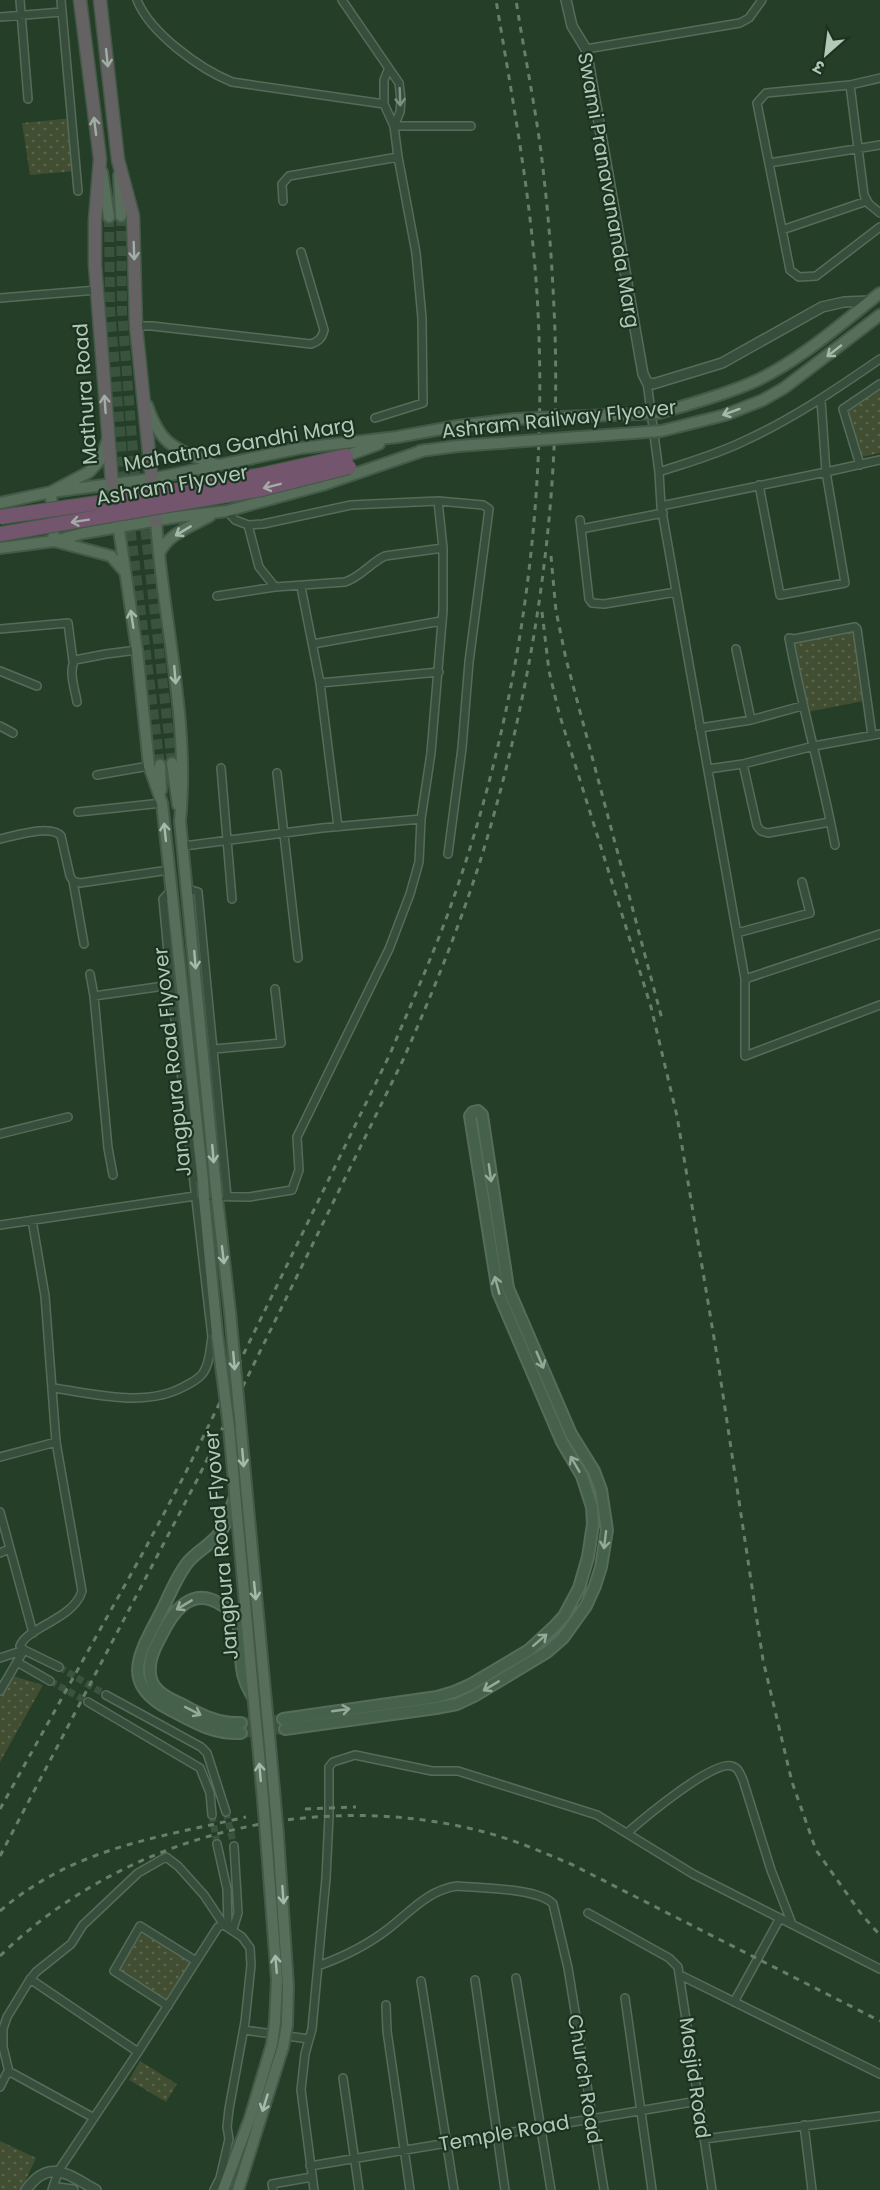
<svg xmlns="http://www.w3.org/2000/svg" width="880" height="2190" font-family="Poppins,'Noto Sans Devanagari',sans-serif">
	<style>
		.park { fill: url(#park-dots) }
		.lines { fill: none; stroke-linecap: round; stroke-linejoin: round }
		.minor-tunnel { stroke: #39533e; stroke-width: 7; stroke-dasharray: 7 3.5; stroke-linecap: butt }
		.secondary-tunnel { stroke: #39533e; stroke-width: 10; stroke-dasharray: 10 5; stroke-linecap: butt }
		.primary-tunnel { stroke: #39533e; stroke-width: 10; stroke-dasharray: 10 5; stroke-linecap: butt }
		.minor-casing { stroke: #566c5a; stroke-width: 10 }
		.tertiary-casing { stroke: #566c5a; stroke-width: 12 }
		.secondary-casing { stroke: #566c5a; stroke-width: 14 }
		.primary-casing { stroke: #445a48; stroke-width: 14 }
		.trunk-casing { stroke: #435947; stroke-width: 15 }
		.minor { stroke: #384e3c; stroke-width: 7 }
		.tertiary { stroke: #384e3c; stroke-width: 9 }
		.secondary { stroke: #46614b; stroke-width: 10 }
		.primary { stroke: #566e5a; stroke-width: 10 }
		.trunk { stroke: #656264; stroke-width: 12 }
		.rail { stroke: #657f69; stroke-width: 3; stroke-dasharray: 6 6; stroke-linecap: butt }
		.primary-bridge-casing { stroke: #445a48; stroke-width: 14; stroke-linecap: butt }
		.motorway-bridge-casing { stroke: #435947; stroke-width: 16; stroke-linecap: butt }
		.primary-bridge { stroke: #566e5a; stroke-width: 10 }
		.motorway-bridge { stroke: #74556e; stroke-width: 14 }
		.oneway { stroke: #a0afa3 }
		.oneway2 { stroke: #7c9280 }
		.oneway3 { stroke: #a5bbaa }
		.oneway4 { stroke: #a3aca6 }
		.oneway5 { stroke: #92aa97 }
		.labels { text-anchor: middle; stroke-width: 4.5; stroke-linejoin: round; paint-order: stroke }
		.street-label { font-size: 20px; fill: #b3c9b8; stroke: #1d3321 }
	</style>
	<defs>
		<pattern id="park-dots" width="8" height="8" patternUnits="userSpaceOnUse" patternTransform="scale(1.5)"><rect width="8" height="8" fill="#414e32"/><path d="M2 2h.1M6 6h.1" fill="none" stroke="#5a664e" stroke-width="1.8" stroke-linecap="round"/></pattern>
	</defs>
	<rect width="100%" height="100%" fill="#243e28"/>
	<path class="park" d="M73,118L76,171L30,175L22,123Z
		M880,390V453L862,457L848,410Z
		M854,629L864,701L807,712L789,642Z
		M13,1676L43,1685L0,1762V1697Z
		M143,1932L190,1963L165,2000L118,1971Z
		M140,2061L177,2084L166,2102L129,2080Z
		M0,2141L36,2158L21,2190H0Z"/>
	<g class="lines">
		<path class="minor-tunnel" d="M59,1667L106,1695
			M50,1681L88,1702
			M226,1812L234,1846
			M212,1815L217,1844"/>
		<path class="secondary-tunnel" d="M241,1723L283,1719
			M241,1733L285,1729"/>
		<path class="primary-tunnel" d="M121,216L122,311L135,477L145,528L172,763
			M109,217L110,309L124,478L160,765"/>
		<g class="minor-casing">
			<path id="minor" d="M20,0L28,99
				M61,0L78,191
				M137,0C150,33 200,69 232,82L384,104
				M342,0L399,83L401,100L400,112L394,126
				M0,17L62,12
				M586,49L740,23L749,18L762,0
				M880,78L850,85L766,93L757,103L790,270L799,277L816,276L880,227
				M850,85L864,195L869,204L880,213
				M394,126H471
				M769,163L880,145
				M283,201L282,184L289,176L398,157
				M782,230L867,201
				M0,298L97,290
				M136,326H152L311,344C319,341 322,338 324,330L301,252
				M647,382L659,472L661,506L826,472L821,400
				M375,418L423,403L422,318L416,253L398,157L394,126L384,104V80L388,70
				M860,465L843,409L880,384
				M659,472C686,463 715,455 742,442C791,420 835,390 880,359
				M759,485L780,595L845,583L826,472L880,460
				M661,506L745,979V1056L880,1005
				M227,511L235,520L248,525L263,524L351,505L438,501L483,505L489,509L469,662L462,748L448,854
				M580,520L589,599L592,603L604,604L676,592
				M248,525L259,567L275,587
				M581,529L663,513
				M301,587L320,683L338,827
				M217,596L275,587L345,582C361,577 370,563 385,556L443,548
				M0,629L68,623L73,661
				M313,644L441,621
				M736,649L751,720
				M0,671L37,686
				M320,683L439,672
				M77,702C75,689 68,671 75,660L106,654L137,650
				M0,726L13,733
				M700,728L751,720L802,706
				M743,764L757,826L761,831L768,833L830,822
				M221,768L232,899
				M708,769L743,764L814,746L880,734
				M277,773L298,958
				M97,775L149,766
				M78,812L162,803
				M0,839C15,836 51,824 61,836L70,876L73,881L80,883L169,870
				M835,845C822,775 802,708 789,638L794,639L855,627L857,629L872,735
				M184,846L322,828L421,819
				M73,881L84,944
				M188,889L198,892L227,1197
				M737,933L810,913L802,882
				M90,974L94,996
				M745,979L880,934
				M214,1049L281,1043L275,989
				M0,1134L68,1117
				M113,1175L108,1148L94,996L171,985
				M0,1225L195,1196L249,1197L292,1190L299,1170L297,1137L389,949L410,894L419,862L421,819L431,753L443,610V548L438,501
				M53,1388C96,1394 146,1408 185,1386C191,1383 199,1379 203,1373C210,1363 210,1349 212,1337L171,985L163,899L171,890
				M0,1457L56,1442
				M0,1512L33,1633
				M0,1553L9,1549
				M0,1658L24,1650L20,1646C27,1627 74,1619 82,1591L56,1442L45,1296L32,1220
				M17,1662L50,1681
				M0,1691L24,1650L59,1667
				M106,1695L201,1747L207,1753L226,1812
				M88,1702L200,1768L210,1793L212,1815
				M627,1833C643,1819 713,1760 732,1766C739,1768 740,1774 743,1780L771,1870L792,1924
				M217,1844L227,1889L228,1927
				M588,1913L669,1958L678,1967L712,2190
				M233,1929L238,1913L234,1846
				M318,1966C343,1957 366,1946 388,1929C410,1912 428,1890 457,1886C478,1888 540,1888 553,1904L568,1968L604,2190
				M680,1975L880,2074
				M516,1978L551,2190
				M30,1979L138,2052
				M475,1980L505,2190
				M421,1981L454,2190
				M625,1998L652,2190
				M734,2002L780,1918
				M386,2005L387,2031L410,2190
				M168,2006L114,1971L140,1926L196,1961
				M244,2030L309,2039
				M9,2072L3,2047V2029L7,2017L29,1981L36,1972L71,1944L83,1925L138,1873L166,1857L178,1866L204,1895L224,1925L242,1937L250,1948L251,1965L245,2022L229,2109L227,2127L229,2139L220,2178L214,2190
				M343,2078L359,2190
				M0,2087L7,2073H12L94,2118
				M804,2125L812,2190
				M704,2139L880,2116
				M310,2166L698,2101
				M52,2190L59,2170L138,2052L218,1927L224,1925
				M273,2190L272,2184L312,2177
				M314,2190L301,2090L305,2054L312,2029L326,1878L329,1816V1767L333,1762L355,1755L432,1771H458L597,1815L693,1874L880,1969"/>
		</g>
		<g class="tertiary-casing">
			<path id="tertiary" d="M566,0L572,26L586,49L643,374L647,382L653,384L722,363L822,307L844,302L870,301
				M26,2190C49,2157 69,2175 96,2190
				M54,2190L57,2188L73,2190"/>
		</g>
		<g class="secondary-casing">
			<path id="secondary" d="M235,1497C231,1508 228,1521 221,1531C213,1544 198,1550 188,1562C176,1577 169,1597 160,1614C140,1653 119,1683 169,1709C193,1722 213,1734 241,1733
				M283,1719L437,1697L454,1692L470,1685L529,1650L554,1627L564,1616L579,1588L588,1557L593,1524L592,1507L582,1476L562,1442L498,1292L470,1116L473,1112L478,1111L482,1115L508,1288L571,1434L594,1471L601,1490L607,1530L601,1567L595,1586L586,1606L563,1638L547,1652L474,1696L457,1704L436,1708L285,1729
				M241,1723C219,1724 203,1716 185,1706C173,1700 158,1695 152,1682C146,1666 153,1651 160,1638C172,1613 191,1584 222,1605C226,1608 232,1613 235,1618C243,1631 240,1652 242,1668C243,1679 248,1688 253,1697"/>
		</g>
		<g class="primary-casing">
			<path id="primary" d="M102,172L109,217
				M119,175L121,216
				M784,388L880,315
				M147,405C162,449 177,449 217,465
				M659,413C690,404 721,396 751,383C797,363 841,324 880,293
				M108,439L100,460L89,472L51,492L54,541L111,556L124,571
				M420,451L458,446
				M346,456L379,444
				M112,483L137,650L149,766L162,803L203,1181
				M0,503L51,492L151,479L301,448L397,437L457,426
				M156,521C163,621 190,721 180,821L215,1179
				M0,548L54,541L84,533L176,517L227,511L322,485L425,450
				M159,554C167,534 192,526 210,516
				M172,763L178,805
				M160,765L161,790
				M204,1198L217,1334
				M217,1198L230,1312
				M239,1409L267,1713
				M229,1427L255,1714
				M258,1744L263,1800
				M270,1745L275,1801
				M266,1836L277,1980L275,2022
				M278,1836L288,1986L287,2025
				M223,2190L250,2118L272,2044
				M238,2190L283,2047"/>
		</g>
		<g class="trunk-casing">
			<path id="trunk" d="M80,0L100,159L95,220V265L112,483
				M100,0L118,160L133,216L136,326L156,521"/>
		</g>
		<use href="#minor" class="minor"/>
		<use href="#tertiary" class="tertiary"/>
		<use href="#secondary" class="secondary"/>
		<use href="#primary" class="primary"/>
		<use href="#trunk" class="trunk"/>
		<path class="rail" d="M551,556L556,611L566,659L662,1019
			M542,612L549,671L559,713L651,1007L677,1116L718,1362L763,1660L792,1782L816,1850L862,1915L880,1935
			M0,1809L145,1549L185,1474L390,1054C409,1009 429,964 446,919C517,726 548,516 538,312C533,207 513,103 496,0
			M305,1809L356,1807
			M0,1856L197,1480L403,1060C433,992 461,923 483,852C536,677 563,491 554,308C552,265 549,221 544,178C538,118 525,59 516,0
			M0,1911C73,1848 156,1838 246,1817
			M0,1956C126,1833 319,1787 488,1833C517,1841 545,1853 573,1865L880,2021"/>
		<g class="primary-bridge-casing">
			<path id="primary-bridge" d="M457,426L514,419L659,413
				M458,446L661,431L725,415L763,400L784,388
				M215,1179L217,1198
				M203,1181L204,1198
				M230,1312L239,1409
				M217,1334L229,1427
				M267,1713L270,1745
				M255,1714L258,1744
				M263,1800L266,1836
				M275,1801L278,1836
				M272,2044L275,2022
				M283,2047L287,2025"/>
		</g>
		<g class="motorway-bridge-casing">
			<path id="motorway-bridge" d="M0,517L146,496L261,475L346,456
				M0,534L262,489L349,467"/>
		</g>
		<use href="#primary-bridge" class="primary-bridge"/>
		<use href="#motorway-bridge" class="motorway-bridge"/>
	</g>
	<defs><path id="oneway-shaft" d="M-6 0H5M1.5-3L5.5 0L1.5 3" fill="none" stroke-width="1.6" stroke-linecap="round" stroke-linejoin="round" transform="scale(1.5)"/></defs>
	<g class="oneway">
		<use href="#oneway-shaft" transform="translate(107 58) rotate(84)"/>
		<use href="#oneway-shaft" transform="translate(95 126) rotate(-97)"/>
		<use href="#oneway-shaft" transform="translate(134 251) rotate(88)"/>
		<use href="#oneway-shaft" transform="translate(105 404) rotate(-94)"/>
	</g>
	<use class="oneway2" href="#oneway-shaft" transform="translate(400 97) rotate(88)"/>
	<g class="oneway3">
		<use href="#oneway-shaft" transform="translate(834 351) rotate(142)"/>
		<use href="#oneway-shaft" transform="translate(731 412) rotate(160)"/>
		<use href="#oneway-shaft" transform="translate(183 531) rotate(149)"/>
		<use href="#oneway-shaft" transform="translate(132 619) rotate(-99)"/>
		<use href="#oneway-shaft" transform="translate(175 675) rotate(85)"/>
		<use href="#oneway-shaft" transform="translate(165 832) rotate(-96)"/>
		<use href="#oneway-shaft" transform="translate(195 960) rotate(85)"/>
		<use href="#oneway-shaft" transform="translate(213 1154) rotate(85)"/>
		<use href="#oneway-shaft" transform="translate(223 1255) rotate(83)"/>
		<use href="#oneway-shaft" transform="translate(234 1361) rotate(85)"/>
		<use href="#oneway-shaft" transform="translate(243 1458) rotate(85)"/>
		<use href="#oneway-shaft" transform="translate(255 1591) rotate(84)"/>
		<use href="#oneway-shaft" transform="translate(260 1772) rotate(-95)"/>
		<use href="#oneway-shaft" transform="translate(283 1895) rotate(86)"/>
		<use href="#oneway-shaft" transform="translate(276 1964) rotate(-95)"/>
		<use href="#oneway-shaft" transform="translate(265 2103) rotate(107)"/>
	</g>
	<g class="oneway4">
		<use href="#oneway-shaft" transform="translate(272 486) rotate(166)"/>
		<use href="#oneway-shaft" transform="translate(80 521) rotate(171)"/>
	</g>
	<g class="oneway5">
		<use href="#oneway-shaft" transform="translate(490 1173) rotate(82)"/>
		<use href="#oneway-shaft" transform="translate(497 1285) rotate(-105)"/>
		<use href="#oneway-shaft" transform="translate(540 1360) rotate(67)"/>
		<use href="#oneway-shaft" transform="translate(575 1464) rotate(-120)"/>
		<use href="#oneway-shaft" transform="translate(605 1540) rotate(97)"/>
		<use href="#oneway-shaft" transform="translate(184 1605) rotate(149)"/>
		<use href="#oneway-shaft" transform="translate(540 1640) rotate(-41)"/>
		<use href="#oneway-shaft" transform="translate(491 1686) rotate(149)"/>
		<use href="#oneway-shaft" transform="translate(341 1710) rotate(-8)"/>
		<use href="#oneway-shaft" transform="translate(193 1711) rotate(27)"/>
	</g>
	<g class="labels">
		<g class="street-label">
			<text transform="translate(609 190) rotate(80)" y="7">Swami Pranavananda Marg</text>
			<text transform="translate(85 394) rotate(-94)" y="7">Mathura Road</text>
			<text transform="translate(559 419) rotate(-6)" y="7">Ashram Railway Flyover</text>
			<text transform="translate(239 444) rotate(-10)" y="7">Mahatma Gandhi Marg</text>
			<text transform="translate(172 485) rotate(-10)" y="7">Ashram Flyover</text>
			<text transform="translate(172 1062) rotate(-96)" y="7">Jangpura Road Flyover</text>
			<text transform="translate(221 1545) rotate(-95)" y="7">Jangpura Road Flyover</text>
			<text transform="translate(695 2078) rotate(82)" y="7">Masjid Road</text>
			<text transform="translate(585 2079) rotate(81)" y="7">Church Road</text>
			<text transform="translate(504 2133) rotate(-10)" y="7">Temple Road</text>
		</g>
	</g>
	<g transform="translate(826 54) rotate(208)" stroke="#1d3321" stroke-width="4.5" paint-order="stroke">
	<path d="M0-4.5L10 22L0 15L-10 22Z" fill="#b3c9b8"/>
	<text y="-9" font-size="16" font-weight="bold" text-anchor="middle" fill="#b3c9b8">उ</text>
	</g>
</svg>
